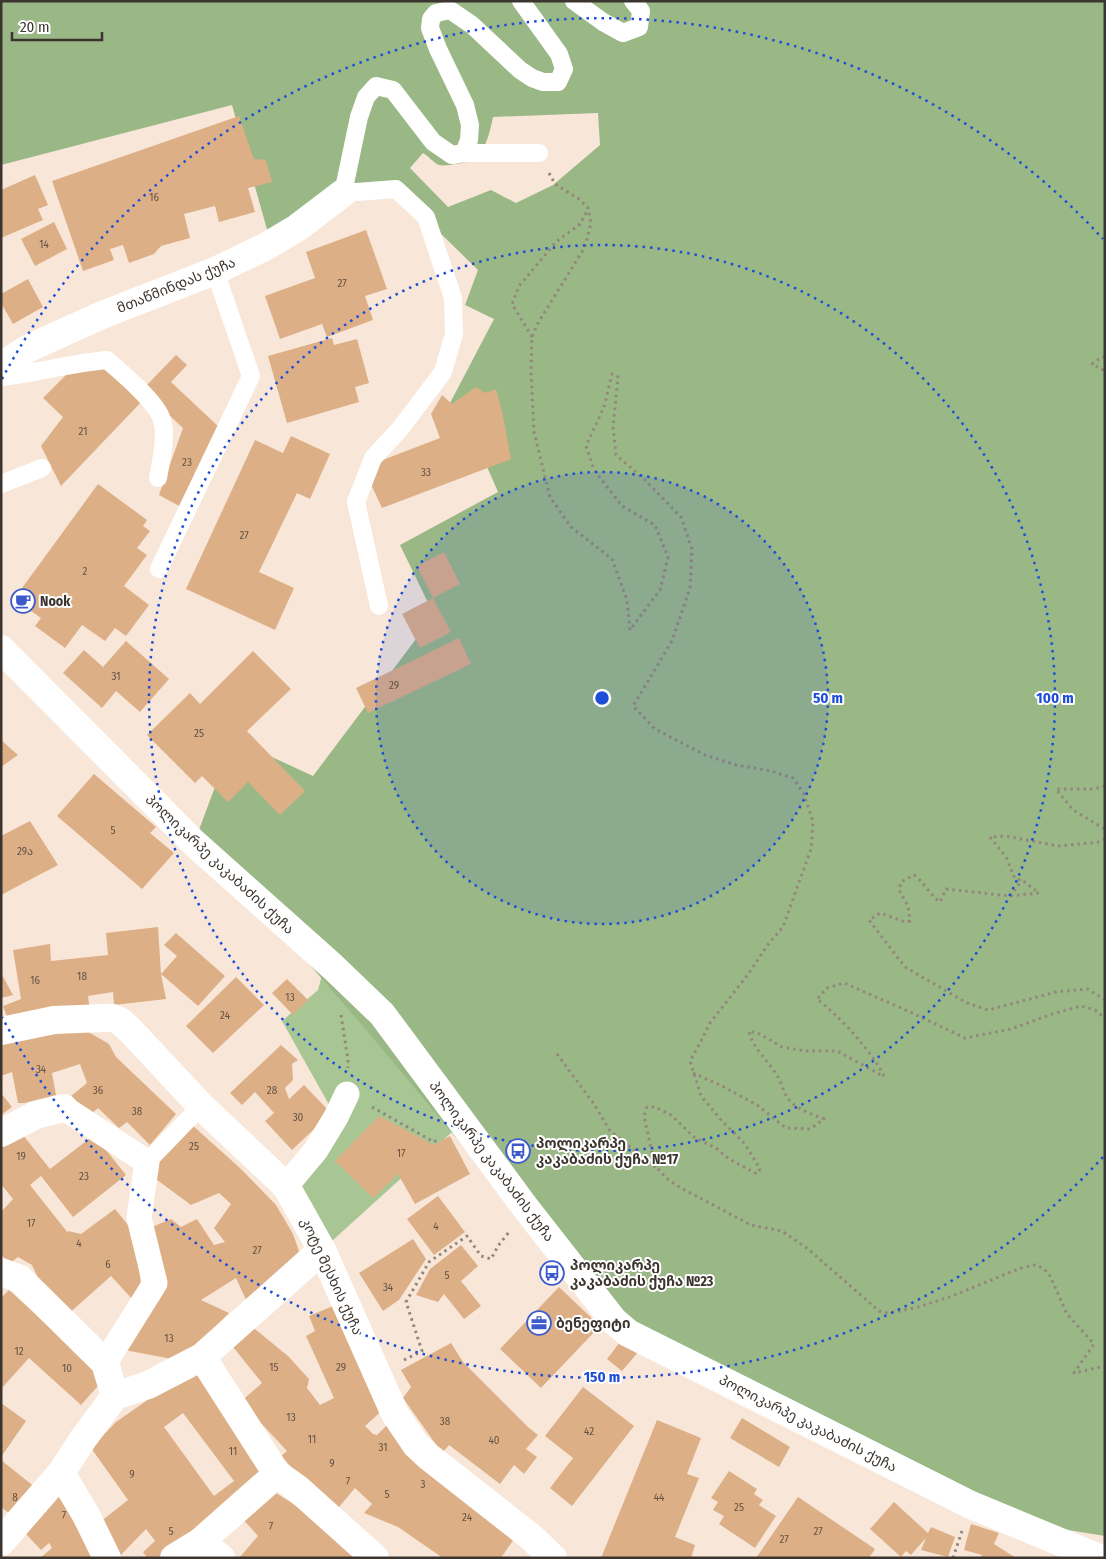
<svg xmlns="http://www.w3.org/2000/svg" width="1106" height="1559" font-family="'Fira Sans Condensed','Noto Sans Georgian',sans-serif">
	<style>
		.green { fill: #a8c694 }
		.forest { fill: #9ab885; fill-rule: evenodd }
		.building { fill: #ddaf86; fill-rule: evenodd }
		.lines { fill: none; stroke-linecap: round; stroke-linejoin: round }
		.path { stroke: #93877d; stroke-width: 3; stroke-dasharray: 2.5 4; stroke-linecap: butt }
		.service { stroke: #fff; stroke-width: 18 }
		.pedestrian { stroke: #fff; stroke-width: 25 }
		.minor { stroke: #fff; stroke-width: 28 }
		.tertiary { stroke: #fff; stroke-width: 28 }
		.ring { fill: none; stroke: #1d4ed8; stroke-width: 2.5; stroke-dasharray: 2.5 5 }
		.labels { text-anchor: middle; stroke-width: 4; stroke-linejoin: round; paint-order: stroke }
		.number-label { font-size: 11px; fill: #645445 }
		.street-label { font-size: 14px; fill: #3c352f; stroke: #fff }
		.poi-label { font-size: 14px; font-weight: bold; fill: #3c352f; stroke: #fff; text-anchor: start }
		.centre { fill: #1d4ed8; stroke: #fff; stroke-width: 2.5 }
		.ring-label { font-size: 15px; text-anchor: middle; font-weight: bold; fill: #1d4ed8; stroke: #fff; stroke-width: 4; stroke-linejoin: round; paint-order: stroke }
	</style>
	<rect width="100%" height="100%" fill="#f8e7d8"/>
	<path class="green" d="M322,975L461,1124L322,1250L286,1186L336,1117L282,1021L318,990Z"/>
	<path class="forest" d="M1,1H1105V1536L958,1512L614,1327L362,1025L297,950L194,843L233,739L313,776L434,615L400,545L498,492L468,423L449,405L494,319L465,305L478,270L395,189L343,193L268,233L232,105L1,165ZM598,113L600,145L553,185L516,203L491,190L448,207L410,168L423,153C428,156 434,163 439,165C443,166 451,165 455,164C483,162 488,141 493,117Z"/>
	<path class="building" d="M239,116L254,159L266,160L272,182L248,188L255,212L219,222L215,206L184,214L190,238L161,246L154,254L129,263L123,245L110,249L114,260L83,271L52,181Z
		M35,175L48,205L38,209L43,220L1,238V190Z
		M54,222L67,249L35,266L21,239Z
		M366,230L387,289L365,296L373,320L327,337L322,324L280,339L265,296L315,278L306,252Z
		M28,279L43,307L13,324L1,303V294Z
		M332,338L334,345L357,339L369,383L355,387L359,402L287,423L268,356Z
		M176,355L187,365L171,382L219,427L183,508L159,495L183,428L142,390Z
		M107,363L145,398L61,486L41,446L63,417L43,398L70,371Z
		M476,387L485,393L496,389L503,416L511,459L382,508L370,482L380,461L440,438L431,414L442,395L452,404Z
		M291,436L330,454L310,499L297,493L259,572L294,588L275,630L186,589L255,440L283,453Z
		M98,484L147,520L143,526L150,531L137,548L147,555L124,586L149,605L126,636L115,628L105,641L82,625L65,648L35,626L41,618L14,599Z
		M444,552L460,584L433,598L417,566Z
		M433,598L451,632L420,648L402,614Z
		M459,638L471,664L368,713L356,688Z
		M126,641L169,679L140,712L116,691L102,708L63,673L84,650L103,667Z
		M253,651L291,689L247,731L305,791L280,815L248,782L228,802L202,776L195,783L147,735L190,693L200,704Z
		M1,740L18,755L1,767Z
		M94,774L156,827L150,833L174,853L142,889L57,816Z
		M30,821L58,865L1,895V836Z
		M158,927L161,974L177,956L164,945L176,933L225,976L198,1006L161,974L166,999L114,1005L113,992L88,996L90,1011L9,1022L3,1006L21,999L13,950L50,944L51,961L108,955L106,933Z
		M1,973L13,995L1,998Z
		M236,977L264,1005L213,1053L186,1026Z
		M287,979L308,1000L293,1015L272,993Z
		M85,1030L109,1044L116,1057L176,1114L150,1145L127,1122L119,1128L98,1108L89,1116L70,1097L87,1083L80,1064L52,1073L56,1095L24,1103H18L12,1072L1,1076V1041Z
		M281,1045L298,1060L292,1064L293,1080L285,1088L289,1099L304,1085L331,1113L292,1150L265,1121L274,1113L255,1092L242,1105L230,1093Z
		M1,1093L12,1107L1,1115Z
		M379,1116L434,1145L450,1136L470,1174L415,1204L398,1174L373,1198L335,1161Z
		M191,1124L241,1169L276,1205L293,1234L300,1254L247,1302L236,1278L201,1300L229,1313L182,1361L125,1350L163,1286L145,1230L171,1219L181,1227L197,1219L214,1245L225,1242L214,1228L231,1204L219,1193L191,1205L149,1174Z
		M19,1130L50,1169L94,1135L126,1175L73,1217L41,1176L30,1185L68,1233V1231L81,1234L115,1209L128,1225L135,1242L141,1284L133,1300L111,1276L66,1316L45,1293L32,1265L18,1257L9,1264L1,1254V1212L13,1199L1,1184V1144Z
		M438,1196L465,1232L434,1255L407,1219Z
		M413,1239L426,1259L399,1300L383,1311L359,1273Z
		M461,1245L478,1266L461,1281L481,1306L464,1319L444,1294L438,1302L416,1295L430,1269Z
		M559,1287L600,1326L541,1388L500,1349Z
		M9,1290L105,1378L81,1405L29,1358L1,1389V1298Z
		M333,1306L385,1408L365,1426L373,1434L377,1435L390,1422L514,1539L501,1558H443L398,1527L364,1513L372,1504L355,1488L334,1513L281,1456L287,1451L260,1422L253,1427L237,1405L262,1383L229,1342L250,1325L288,1356L309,1379L307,1388L320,1405L334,1398L306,1336L315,1331L309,1316Z
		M623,1338L639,1351L622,1371L607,1359Z
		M451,1343L463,1362L528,1427L538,1435L526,1449L537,1457L524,1474L514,1465L500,1484L449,1445L442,1453L403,1398L411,1387L401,1370Z
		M202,1362L270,1475L165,1558H147L143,1552L155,1541L146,1529L119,1557L95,1526L128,1500L91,1448L116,1422ZM183,1413L234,1481L214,1496L164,1427Z
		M583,1387L634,1426L572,1506L550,1488L573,1458L545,1436Z
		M1,1403L26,1421L1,1457Z
		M742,1418L790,1447L779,1467L730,1438Z
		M657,1420L701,1438L687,1474L699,1478L675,1537L695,1545L691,1558H601Z
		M1,1460L36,1488L13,1516L1,1507Z
		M729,1471L757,1489L754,1494L763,1500L759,1505L776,1516L755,1548L719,1524L724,1516L713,1510L718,1502L711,1498Z
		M64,1487L101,1558H40L52,1548L49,1543L41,1550L26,1534Z
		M270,1489L304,1511L364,1558H239L258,1536L240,1516Z
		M798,1497L875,1549L869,1558H756Z
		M894,1502L928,1533L931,1527L955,1537L948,1557L921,1550L926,1538L911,1555L906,1551L901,1557L870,1529Z
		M971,1524L999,1533L994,1544L1016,1558H980L982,1555L964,1550Z"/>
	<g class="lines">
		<path class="path" d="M549,173L555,184L579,199L588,208L591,223L585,247L538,323L532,337L531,372L534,432L550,497L571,527L612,559L627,600L630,630L660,590L668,557L655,525L622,506L594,470L586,446L604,407L612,374L618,377L613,427L616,455L644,479L681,517L692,549L690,588L672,641L633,706L655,729L705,755L736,765L771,771L793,778L804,794L813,822L811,849L783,927L769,943L749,973L710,1023L701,1041L690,1061L701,1096L722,1121L745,1144L760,1169L757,1174L729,1159L716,1148L695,1138L671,1115L655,1107H647L644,1116L652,1153L658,1169L666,1178L681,1188L751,1225L782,1231L808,1249L879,1311L888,1313L915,1308L952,1296L1021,1268L1035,1265L1043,1268L1050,1276L1067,1314L1094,1344L1074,1373L1105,1366
			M532,337L512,304L519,286L556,242L580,224L588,209
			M1105,357H1102L1092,364L1105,371
			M1105,786L1094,789H1056L1073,810L1105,829
			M1105,839L1100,842L1058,846L1005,836L990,837L1006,857L1015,879L1022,880L1039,893L1010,896L946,889L940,902C929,894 925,883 914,875L901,882L899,890L908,906L910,921L905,922L880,913L869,920L905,967L967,1003L988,1010L1056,992L1088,989L1105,1000
			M1010,896L1022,880
			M341,1015L348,1060V1068
			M557,1054L594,1104L610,1131L658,1169
			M693,1073L722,1086L757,1105L786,1128L810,1129L824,1119C812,1114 799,1110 790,1101C784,1095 782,1083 778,1077C770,1063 751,1046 749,1031L760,1034L782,1047L805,1051H837L883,1076
			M884,1076C870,1049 841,1018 817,999L827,988L844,983L908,1011L965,1038L1011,1029L1052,1014L1081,1006L1095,1010L1105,1018
			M372,1107L434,1142L438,1139
			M404,1360L422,1351L406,1302L429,1262L467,1236L481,1256L491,1259L498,1246L509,1232
			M953,1558L962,1531"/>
		<path class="service" d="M574,1L603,22L623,33L639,27L641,11L633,1
			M464,153L469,140L470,125L465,105L438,49L430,28L431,19L436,13L450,10L472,25L520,70L532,78L543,82H558L564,69L559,54L521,1
			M1,377C37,373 71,363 107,360C121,372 157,402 162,420C167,436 161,461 158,478
			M1,484L42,468
			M159,569L251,376L215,271
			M379,606L356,502L373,458L400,429L443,372L454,334L453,298L426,217L396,189L343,193L359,117L366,97L376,86L393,90L433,142L452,155L464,153H539
			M147,1162L201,1106"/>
		<path class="pedestrian" d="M64,1108L147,1162L139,1218L155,1283L105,1363
			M286,1186L316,1150L336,1117L347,1094"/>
		<path class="minor" d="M1,366L29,348L102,315L215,271L265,247L297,228L343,193
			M1,1031L54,1020L104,1018H113L120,1021L130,1030L201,1106L286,1186L322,1250L395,1414L416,1445L429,1457L531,1537L553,1558
			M1,1133L36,1115L64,1108
			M1,1272L20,1279L105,1363L115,1396
			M202,1357L277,1474L298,1489L375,1558
			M115,1396L148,1385L202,1357L322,1250
			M61,1473L86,1515L107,1558
			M1,1542L61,1473L83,1439L115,1396
			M200,1542L221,1558
			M174,1558L200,1542L277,1474"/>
		<path class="tertiary" d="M1,649L194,843L333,967L382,1014L525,1207L614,1321L628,1333L971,1505L1099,1558"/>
	</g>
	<circle cx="602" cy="698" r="226" fill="#1d4ed8" fill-opacity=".12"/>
	<g class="ring">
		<circle cx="602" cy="698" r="226"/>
		<circle cx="602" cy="698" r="453"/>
		<path d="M1103 1157A679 679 0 0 1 2 1017M2 379A679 679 0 0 1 1103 239"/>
	</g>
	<defs>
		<g id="cafe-ring" transform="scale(1.25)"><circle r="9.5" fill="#fff" stroke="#3d5acc" stroke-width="1.5"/><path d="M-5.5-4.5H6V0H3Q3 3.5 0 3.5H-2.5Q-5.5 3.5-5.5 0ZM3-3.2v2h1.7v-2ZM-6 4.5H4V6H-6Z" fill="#3d5acc"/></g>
		<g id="bus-ring" transform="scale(1.25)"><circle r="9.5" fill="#fff" stroke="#3d5acc" stroke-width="1.5"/><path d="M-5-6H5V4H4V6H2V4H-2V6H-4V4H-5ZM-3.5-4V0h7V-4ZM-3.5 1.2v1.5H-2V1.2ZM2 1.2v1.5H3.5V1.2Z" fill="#3d5acc"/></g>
		<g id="office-ring" transform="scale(1.25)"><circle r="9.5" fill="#fff" stroke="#3d5acc" stroke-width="1.5"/><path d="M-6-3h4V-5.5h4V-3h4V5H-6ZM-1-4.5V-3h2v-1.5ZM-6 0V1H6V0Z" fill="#3d5acc"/></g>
	</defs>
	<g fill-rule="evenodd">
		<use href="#cafe-ring" x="23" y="601"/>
		<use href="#bus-ring" x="518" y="1151"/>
		<use href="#bus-ring" x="552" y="1273"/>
		<use href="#office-ring" x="539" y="1323"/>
	</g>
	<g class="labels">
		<g class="number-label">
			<text x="154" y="201">16</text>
			<text x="44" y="248">14</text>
			<text x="342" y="287">27</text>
			<text x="83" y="435">21</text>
			<text x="187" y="466">23</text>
			<text x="426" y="476">33</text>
			<text x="244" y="539">27</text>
			<text x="85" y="575">2</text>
			<text x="116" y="680">31</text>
			<text x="394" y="689">29</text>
			<text x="199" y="737">25</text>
			<text x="113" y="834">5</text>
			<text x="25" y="855">29ა</text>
			<text x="82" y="980">18</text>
			<text x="35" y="984">16</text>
			<text x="290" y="1001">13</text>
			<text x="225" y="1019">24</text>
			<text x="41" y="1073">34</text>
			<text x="98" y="1094">36</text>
			<text x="272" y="1094">28</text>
			<text x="137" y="1115">38</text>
			<text x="298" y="1121">30</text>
			<text x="194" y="1150">25</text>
			<text x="401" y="1157">17</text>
			<text x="21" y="1160">19</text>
			<text x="84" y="1180">23</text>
			<text x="31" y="1227">17</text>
			<text x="436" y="1230">4</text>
			<text x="79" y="1247">4</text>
			<text x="257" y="1254">27</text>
			<text x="108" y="1268">6</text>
			<text x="447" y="1279">5</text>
			<text x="388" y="1291">34</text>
			<text x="169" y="1342">13</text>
			<text x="19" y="1355">12</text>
			<text x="274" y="1371">15</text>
			<text x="341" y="1371">29</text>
			<text x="67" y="1372">10</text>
			<text x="291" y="1421">13</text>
			<text x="445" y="1425">38</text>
			<text x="589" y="1435">42</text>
			<text x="312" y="1443">11</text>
			<text x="494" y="1444">40</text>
			<text x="383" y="1451">31</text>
			<text x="233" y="1455">11</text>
			<text x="332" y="1467">9</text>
			<text x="132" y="1478">9</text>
			<text x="348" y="1485">7</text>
			<text x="423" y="1488">3</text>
			<text x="387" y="1498">5</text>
			<text x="15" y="1501">8</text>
			<text x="659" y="1501">44</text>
			<text x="739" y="1511">25</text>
			<text x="64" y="1519">7</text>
			<text x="467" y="1521">24</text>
			<text x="271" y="1530">7</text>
			<text x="171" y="1535">5</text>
			<text x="818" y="1535">27</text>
			<text x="784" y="1543">27</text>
		</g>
		<g class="street-label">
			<text transform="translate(176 285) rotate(-22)" y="5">მთაწმინდას ქუჩა</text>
			<text transform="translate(220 864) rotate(43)" y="5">პოლიკარპე კაკაბაძის ქუჩა</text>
			<text transform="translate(492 1161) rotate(53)" y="5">პოლიკარპე კაკაბაძის ქუჩა</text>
			<text transform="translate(332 1276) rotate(65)" y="5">კოტე მესხის ქუჩა</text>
			<text transform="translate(808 1423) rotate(27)" y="5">პოლიკარპე კაკაბაძის ქუჩა</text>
		</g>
		<g class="poi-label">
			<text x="40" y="606">Nook</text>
			<text x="536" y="1148">პოლიკარპე<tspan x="536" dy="16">კაკაბაძის ქუჩა №17</tspan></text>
			<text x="570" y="1270">პოლიკარპე<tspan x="570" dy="16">კაკაბაძის ქუჩა №23</tspan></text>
			<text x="556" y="1328">ბენეფიტი</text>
		</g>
	</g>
	<circle cx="602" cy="698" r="8" class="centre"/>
	<g class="ring-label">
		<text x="828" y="703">50 m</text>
		<text x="1055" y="703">100 m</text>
		<text x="602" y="1382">150 m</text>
	</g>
	<rect width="1106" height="1559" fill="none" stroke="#3c352f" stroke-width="5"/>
	<path d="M12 32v8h90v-8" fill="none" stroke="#3c352f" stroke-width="2.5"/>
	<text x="20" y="32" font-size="15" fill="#3c352f" stroke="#ffffff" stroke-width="4" paint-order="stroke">20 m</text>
</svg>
